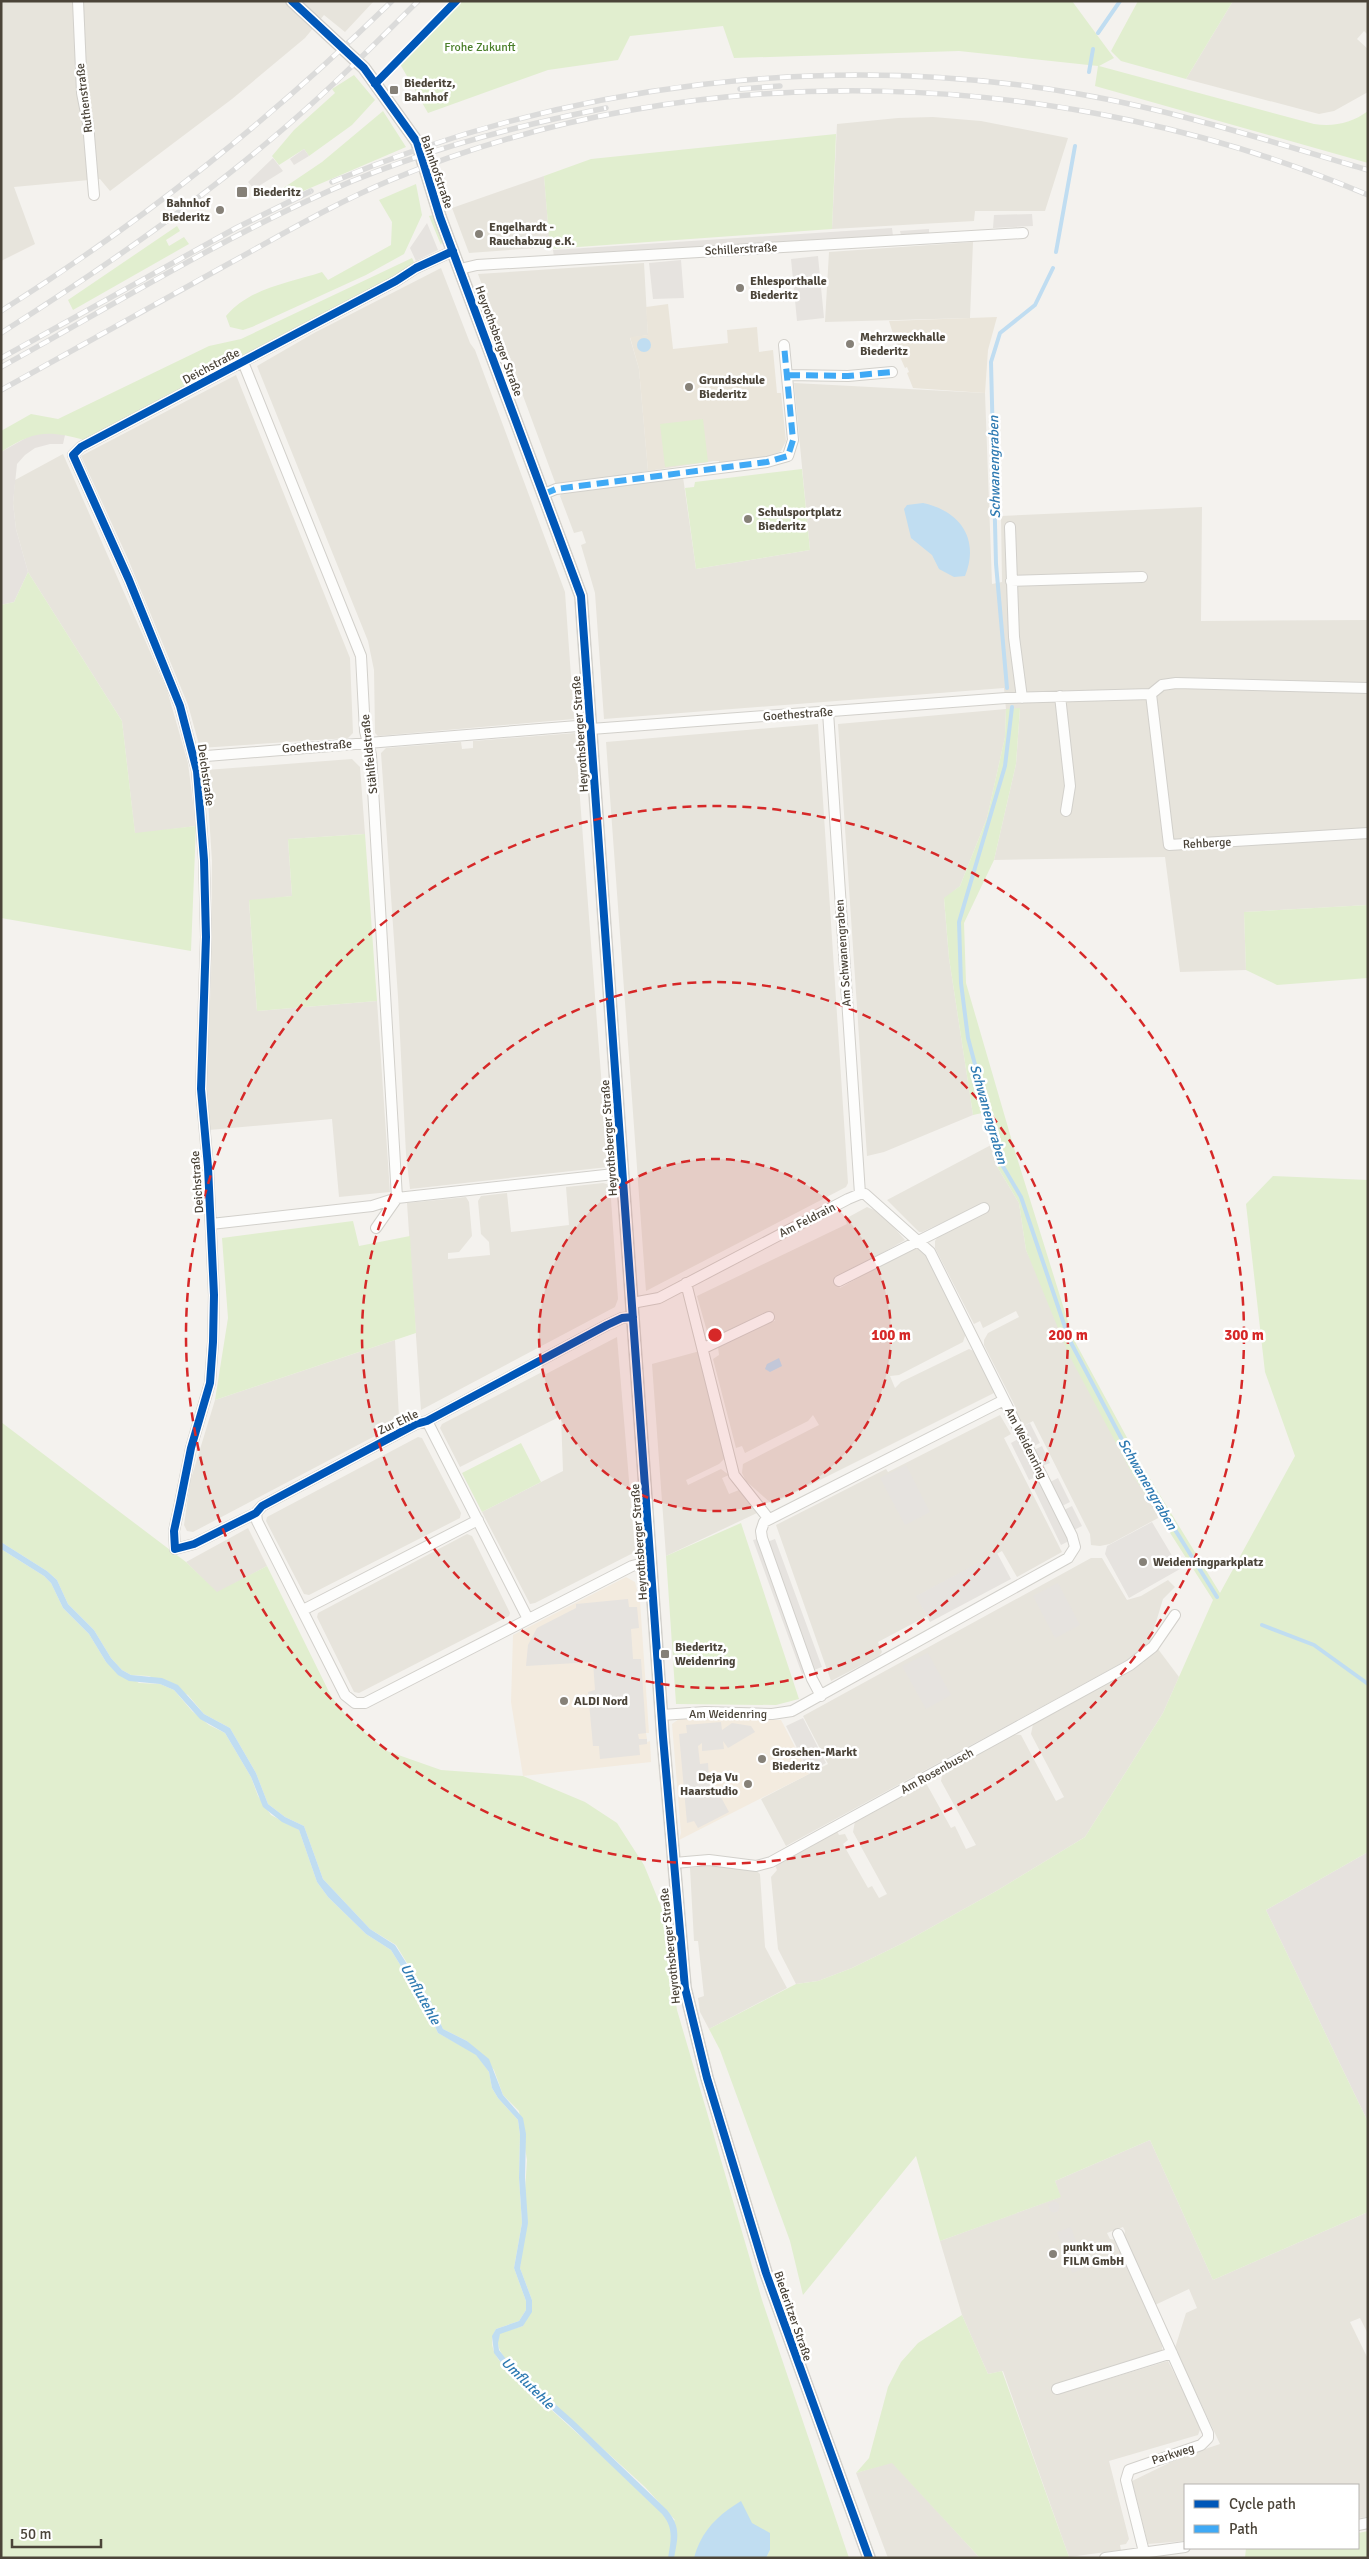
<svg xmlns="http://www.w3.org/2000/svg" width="1369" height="2559" font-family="Signika,sans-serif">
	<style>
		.residential { fill: #e7e4dc }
		.commercial { fill: #f3ebdf }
		.industrial { fill: #e6e2de }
		.education { fill: #eae5da }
		.green { fill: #e1eecf }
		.parking { fill: #e6e3df }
		.water { fill: #c0ddf1 }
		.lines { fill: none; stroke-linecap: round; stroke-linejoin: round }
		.stream { stroke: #c0ddf1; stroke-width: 4 }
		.minor-casing { stroke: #d2d0cb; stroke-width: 12 }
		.tertiary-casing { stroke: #d2d0cb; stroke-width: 14 }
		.minor { stroke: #fdfdfc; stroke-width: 10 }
		.tertiary { stroke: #fdfdfc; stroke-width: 11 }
		.rail-casing { stroke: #dbdbda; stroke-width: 5.5 }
		.rail { stroke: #fff; stroke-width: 4; stroke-dasharray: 11; stroke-linecap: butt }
		.quiet { stroke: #3fa9f5; stroke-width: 6; stroke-dasharray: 12 6; stroke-linecap: butt }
		.cycleway-casing { stroke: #fff; stroke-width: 11 }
		.cycleway { stroke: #0057b8; stroke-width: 8 }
		.ring { fill: none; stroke: #d62828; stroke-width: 2.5; stroke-dasharray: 9 6 }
		.poi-dot { fill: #868178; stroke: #fff; stroke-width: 2 }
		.labels { text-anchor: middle; stroke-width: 5; stroke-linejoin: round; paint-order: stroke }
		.park-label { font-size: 12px; fill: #4a7f2a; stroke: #fff }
		.poi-label { font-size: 12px; font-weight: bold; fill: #4b4439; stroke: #fff; text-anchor: start }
		.street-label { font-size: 12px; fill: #4b4439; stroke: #fff }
		.water-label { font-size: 14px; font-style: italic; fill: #2e7ab2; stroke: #fff }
		.centre { fill: #d62828; stroke: #fff; stroke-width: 2.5 }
		.ring-label { font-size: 15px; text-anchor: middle; font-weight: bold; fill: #d62828; stroke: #fff; stroke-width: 5; stroke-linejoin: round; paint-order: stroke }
	</style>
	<rect width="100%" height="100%" fill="#f4f2ee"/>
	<path class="residential" d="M1,1H374L345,32L324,15L305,38L232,99L110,191L100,179L14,187L35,244L1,261Z
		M1233,1H1368V35L1364,31L1357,39L1368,49V92L1334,111L1319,114L1186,79Z
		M933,117L981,121L1068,138L1045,211H975L974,221L832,229L837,124L898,118Z
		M544,176L550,247L469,253L452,208Z
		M973,242L970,318L825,322L829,252Z
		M644,263L648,335L630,338L639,369L648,471L556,485L478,274Z
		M441,268L470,343L475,350L565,592L574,719L378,736L375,733L374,670L368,641L257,366L314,333Z
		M236,375L350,658L353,733L348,738L200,748L188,705L128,559L81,456Z
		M794,383L985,393L992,584L1002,582L1001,516L1202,507L1201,621L1368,620V905L1244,912L1246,970L1180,972L1165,857L994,860L1016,764L1020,709H1006L1005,737L987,818L960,886L944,899L949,958L973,1115L884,1152L867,1156L838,724L1006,709L1004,688L604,719L595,593L581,545L586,543L582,531L574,533L560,496L562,493L683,477L696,569L810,550Z
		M63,454L167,690L188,763L196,826L135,834L122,721L28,572L16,529L13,503L15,480Z
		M818,724L848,1183L846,1187L646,1291L606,742Z
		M575,733L608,1167L410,1189L406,1154L398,997L381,753L386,748L461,742L462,749L473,748V741Z
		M352,759L360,767L365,834L288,839L292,896L249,901L257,1011L377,1001L390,1192L339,1197L332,1119L209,1130L206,1080L211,981L212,861L206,770Z
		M991,1145L998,1168L1019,1203L1026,1250L1133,1475L1160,1517L1110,1544L1100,1546L1091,1545L1090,1534L1033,1421L1022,1427L1014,1410L1016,1408L984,1345V1340L988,1333L1019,1317L1016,1311L983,1328L980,1321L974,1324L935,1248V1241L939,1235L988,1210L985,1203L922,1232H919L887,1200Z
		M603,1183L610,1185L618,1299L615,1307L421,1410L407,1203L466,1197L469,1202L472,1236L459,1252L448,1253V1259L490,1255L489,1242L481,1234L478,1201L481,1196L507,1193L511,1232L569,1225L566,1187Z
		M867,1207L881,1213L905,1240L842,1276H835L840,1288L912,1248L922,1249L926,1253L966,1333L963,1342L899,1375L890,1376L895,1388L901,1382L969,1349L976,1352L996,1392L772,1504L746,1481L742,1473L743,1464L819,1425L813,1415L808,1421L745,1453L742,1446L736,1448L713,1359L719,1355L718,1347L768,1322L775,1321L770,1311L765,1316L716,1339L712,1338L708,1335L697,1296L847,1224L845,1219Z
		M617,1337L635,1552L535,1603L530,1604L482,1512L563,1471L561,1416L460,1467L440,1428L442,1424L544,1371L546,1374Z
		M395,1340L399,1418L392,1427L193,1532L187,1531L184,1525L190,1482L215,1400Z
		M700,1351L725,1458L719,1464L686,1480L688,1485L721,1469L729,1475L722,1478L729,1494L739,1490L757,1513L666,1556L652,1364Z
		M1000,1415L1011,1434L1004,1438L1062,1552L1017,1577L1002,1551L917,1596L927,1616L878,1642L882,1652L879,1656L831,1681L776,1525L886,1469L888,1472Z
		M418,1437L422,1438L461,1513L460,1518L309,1595L304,1594L266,1521L267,1517Z
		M248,1528L267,1566L217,1593L186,1562Z
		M467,1534L472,1536L510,1613L509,1616L359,1693L354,1692L317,1617L318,1613Z
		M1091,1558H1102L1127,1600L1141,1596L1168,1580L1175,1587L1163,1599L1150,1642L1131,1658L786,1846L761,1799L828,1764L803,1716Z
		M1158,1649L1179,1677L1163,1713L1085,1837L998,1890L905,1942L852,1968L818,1981L796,1984L778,1949L771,1877L777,1870L775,1865L837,1831L839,1835L845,1834L848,1840L843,1844L868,1888L872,1886L879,1898L887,1894L853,1832L855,1821L926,1783L951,1828L955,1826L966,1849L976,1845L941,1781L942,1775L1013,1734L1021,1735L1056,1801L1064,1797L1031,1734L1033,1724L1144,1662V1659Z
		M717,1865L753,1868L760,1874L765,1947L787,1988L709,2029L700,2012L698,1998L704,1996L698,1941H694L690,1868Z
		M1150,2140L1213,2280L1368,2212V2334L1360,2318L1350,2322L1368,2359V2517L1358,2518V2485H1185V2541L1148,2544L1132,2481L1169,2463V2461L1220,2444L1175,2348L1186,2313L1197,2308L1192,2296L1189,2289L1155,2305L1124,2236L1125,2231L1123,2227L1107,2233L1110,2239L1116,2240L1162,2346V2351L1053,2386L1055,2395L1168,2361L1201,2427L1198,2435L1109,2461L1129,2539L1126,2544L1120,2545L1121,2550L1069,2557L1003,2371L988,2374L962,2315L940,2241L1060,2197L1055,2181Z
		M892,2462L980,2558H888L856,2473Z"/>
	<path class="commercial" d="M626,1577L635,1582L640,1601L649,1733H646L647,1739V1742L650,1741L651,1762L523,1776L511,1702L513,1635Z
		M707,1718L781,1720L809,1774L679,1840L681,1833L672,1724L679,1719Z"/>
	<path class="industrial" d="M51,432L65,435L63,444H50L35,448L25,455L17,464L13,503L16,529L28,572L14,602L1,605V452L31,435Z
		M1368,1852V2122L1266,1910Z"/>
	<path class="education" d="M668,304L673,349L728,343L727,330L757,327L759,352L773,350L777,393H781L786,441L781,451L769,457L719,463V461H714L648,471L639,369L630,337L648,335L646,307Z
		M997,317L988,350L985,393L913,388L907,373L909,372L907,367L905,368L901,359L889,321Z"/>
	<path class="green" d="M461,1H1072L1114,58L1099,66L1314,124C1334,127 1352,123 1368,111V163L1095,86L1098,66L959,51L734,58L723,26L630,36L618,60L548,70L428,113L400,64Z
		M1138,1H1233L1186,79L1121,61L1111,51Z
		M354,75L375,100L352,125L309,156L304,149L279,165L272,156L294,130L335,93L332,89Z
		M383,111L406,147L287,198L282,189L322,162Z
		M836,134L832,229L550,249L544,176L591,159Z
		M416,184L422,215L404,254L366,275L252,327L243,330L230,327L226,316C249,288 289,283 322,272L328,280L391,245L392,222L379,200Z
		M433,215L443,240L441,245L429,216Z
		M177,226L180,231L166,240L169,246L184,237L189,244L73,310L68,300Z
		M412,258L414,262L399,274L84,440C47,430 34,431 1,452V431L31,414L58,419L209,346L241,339Z
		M703,419L708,462L665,467L660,424Z
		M802,469L810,550L696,569L685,488L694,487L695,482Z
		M28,572L122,721L135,833L196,826L191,951L1,918V605L14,602Z
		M1020,708L1016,764L994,860L964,923L966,983L1014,1148L1073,1338L1144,1469L1220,1593L1295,1456L1265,1372L1246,1204L1273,1176L1368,1180V1852L1266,1910L1368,2122V2212L1213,2280L1150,2140L1055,2181L1061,2197L940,2241L916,2156L803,2295L790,2241L720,2050L709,2029L796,1984L818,1981L852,1968L905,1942L998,1890L1085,1837L1163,1713L1213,1600L1133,1475L1069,1355L1026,1250L1019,1203L998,1168L982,1113L973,1115L949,958L944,898L960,886L987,818L1005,737L1006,709Z
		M365,834L377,1001L257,1011L249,900L292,896L288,839Z
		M1368,905V978L1277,985L1246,970L1244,912Z
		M353,1221L359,1246L410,1236L416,1333L215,1400L228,1318L222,1238Z
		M1,1422L186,1562L217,1592L267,1566L331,1696L348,1718L387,1751L441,1770L523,1776L585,1802L617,1823L644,1865L662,1909L677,2010L762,2300L849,2558H766L770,2550L694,2558H1V1549L44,1576L51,1583L63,1608L89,1634L106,1662L139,1683L160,1684L174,1690L192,1711L209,1725L225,1733L251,1777L258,1796L271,1815L299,1830L317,1882L328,1897L366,1934L391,1950L425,2005L438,2033L476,2054L489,2072L492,2088L498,2098L518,2120L520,2135L519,2178L522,2223L514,2268L526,2301V2310L519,2321L496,2329C487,2345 495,2356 506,2369L641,2491L670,2522L675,2520L645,2487L510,2364C502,2355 494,2346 500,2333L523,2326L532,2300L520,2268L527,2160L519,2111L503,2095L494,2070L467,2041L443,2029L431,2002L396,1945L370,1929L323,1879L304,1826L285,1817L268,1804L256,1773L230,1728L204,1714L188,1695L149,1676L131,1675L122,1670L111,1658L94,1630L68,1604L57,1580L47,1571L1,1542Z
		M521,1443L541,1482L482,1512L462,1473Z
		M741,1523L799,1699L776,1705L676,1704L666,1556Z
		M962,2315L988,2374L1002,2371L1069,2557L980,2558L892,2463L856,2473L869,2458L888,2387L901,2362L918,2343Z
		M1368,2531V2558H1245L1246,2548H1358V2533Z"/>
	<path class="parking" d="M304,149L309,156L294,165L290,159Z
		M273,158L283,171L254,189L248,182Z
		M1032,214L1033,226L993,228L994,215Z
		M427,223L438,250L416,261L410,248Z
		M892,228L893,236L554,257L553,250Z
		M929,229V234L901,235L900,231Z
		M818,256L824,318L797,321L791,259Z
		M681,260L684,298L653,299L649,263Z
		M1030,1423L1040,1443L1032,1447L1022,1427Z
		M1018,1439L1036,1477L1029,1480L1011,1443Z
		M1042,1446L1050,1463L1042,1466L1034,1450Z
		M906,1465L930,1512L905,1525L880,1478Z
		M1058,1478L1070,1502L1062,1506L1050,1482Z
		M1039,1481L1069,1541L1061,1545L1032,1485Z
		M1072,1506L1082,1526L1074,1530L1064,1510Z
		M1152,1522L1180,1569L1129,1598L1105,1554L1107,1546Z
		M757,1539L806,1673L802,1674L753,1540Z
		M775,1539L822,1667L814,1670L767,1542Z
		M997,1553L1011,1579L930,1622L916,1596Z
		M1058,1583L1080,1625L1055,1638L1033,1596Z
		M628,1599L629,1607H637L639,1628L631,1629L633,1659H641L646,1733L638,1734L639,1739H647V1744L639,1745L640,1755L600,1759L599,1746H593L588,1692L595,1690L593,1662L526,1666L528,1645L537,1628L576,1608V1604Z
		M928,1653L951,1695L926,1709L902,1666Z
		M803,1718L826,1763L809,1772L786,1726Z
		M721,1722L722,1730L732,1723L751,1726L755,1732L728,1748L723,1741L724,1749L702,1751V1743L698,1746L700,1764L708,1763L710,1791L716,1788L729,1812L698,1828L694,1821L687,1823L679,1734L687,1733L686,1725Z
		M1048.5 2207a5.5 5.5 0 1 1 11 0a5.5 5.5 0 1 1-11 0Z
		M1071,2227L1085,2268L1072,2273L1057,2232Z"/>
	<path class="water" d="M637 345a7 7 0 1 1 14 0a7 7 0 1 1-14 0Z
		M923,503C960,511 980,539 965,576L954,577L939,569L932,555L911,538L904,509L907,505Z
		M779,1358L782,1366L770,1372L765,1369L767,1364Z
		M1,1542L47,1571L57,1580L68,1604L94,1630L111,1658L122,1670L131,1675L162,1678L178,1685L204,1714L230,1728L256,1773L268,1804L285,1817L304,1826L323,1879L370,1929L395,1945L431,2002L443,2029L467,2041L489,2059L503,2095L523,2118L526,2134L525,2178L528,2223L520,2268L532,2300V2312L523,2326L500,2334L498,2343L499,2350L510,2364L573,2420L667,2510C681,2527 678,2537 674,2558H668C671,2540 674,2528 662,2514L568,2424L506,2369L494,2353L492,2336L496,2329L519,2321L526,2310V2301L514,2268L522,2223L519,2178L520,2135L518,2120L498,2098L492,2088L489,2072L476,2055L438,2033L425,2005L391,1950L366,1934L328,1897L317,1882L299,1830L282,1822L263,1807L251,1777L225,1733L200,1719L174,1690L160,1684L129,1681L118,1675L106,1662L89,1634L63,1608L51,1583L44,1576L1,1549Z
		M741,2501L752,2523L770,2533V2550L766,2558H694C701,2531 718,2515 741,2501Z"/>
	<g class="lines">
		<path class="stream" d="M1098,33L1120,1
			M1089,72L1093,49
			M1056,252L1075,146
			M1007,688L996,564L991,362L1000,333L1035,305L1053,268
			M1012,707L1005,766L959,922L961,983L968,1038L1001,1163L1021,1197L1069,1339L1139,1472L1217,1597
			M1262,1625L1314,1645L1368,1684"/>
		<g class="minor-casing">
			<path id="minor" d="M78,1L82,93L88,123L94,195
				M453,251L416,268L396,281L81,447L73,455L129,580L180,706L197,771L204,860L206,937L201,1089L208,1167L214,1295L213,1342L210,1383L191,1448L180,1503L174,1531L175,1549L194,1544L256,1513L262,1506L416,1424L427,1421L607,1325L622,1318L633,1317
				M460,269L477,265L1023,233
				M243,362L361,656L365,731L371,755L397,1198
				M788,375L848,376L892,372
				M544,494L556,489L767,462L788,456L793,440L784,345
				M1010,527L1014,637L1022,698
				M1011,581L1142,577
				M1151,694L1169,845L1368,833
				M1060,696L1070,786L1066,811
				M828,712L860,1194
				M591,729L1006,698L1151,694L1162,685L1176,683L1368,688
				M194,757L590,725
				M211,1224L372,1206L397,1198L623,1173
				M376,1228L397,1198
				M839,1281L984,1208
				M686,1283L734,1475L768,1518
				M632,1303L659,1298L848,1199L860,1194H865L930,1252L1072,1536L1075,1547L1068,1558L792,1711L772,1714L705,1712L662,1715
				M704,1348L769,1317
				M427,1421L528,1619
				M256,1513L257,1521L345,1695L355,1703H365L632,1566L651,1561
				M303,1610L478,1520
				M821,1696L812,1679L762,1538L761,1531L764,1522L1004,1400
				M674,1863L709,1860L756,1866L771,1862L1130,1665L1153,1647L1175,1615
				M1118,2234L1208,2433V2438L1201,2445L1129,2470L1126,2480L1144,2552
				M1057,2389L1172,2353
				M1358,2525L1368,2523
				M1105,2558L1185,2547"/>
		</g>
		<g class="tertiary-casing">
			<path id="tertiary" d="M292,1L364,68L417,142L440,217L581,596L663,1737L685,1988L707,2078L766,2273L869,2558"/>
		</g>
		<use href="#minor" class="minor"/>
		<use href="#tertiary" class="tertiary"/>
		<g class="rail-casing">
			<path id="rail" d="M740,89L780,86
				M332,182C566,84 829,50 1079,94C1177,111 1272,142 1368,170
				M1,311C145,220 270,120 392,1
				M1,333C101,270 199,202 289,124C334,85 376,43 418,1
				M1,358L236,228L311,191
				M1,367C103,311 202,250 307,201C402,156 504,128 606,108
				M1,390C77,348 153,305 230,263C283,234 335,203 391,180C698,52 1064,66 1368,195"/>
		</g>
		<use href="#rail" class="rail"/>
		<path class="quiet" d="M788,375L848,376L892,372
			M544,494L556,489L767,462L788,456L793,440L784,345"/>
		<g class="cycleway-casing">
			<path id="cycleway" d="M292,1L364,68L417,142L440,217L581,596L663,1737L685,1988L707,2078L766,2273L869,2558
				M375,84L456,1
				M453,251L416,268L396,281L81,447L73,455L129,580L180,706L197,771L204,860L206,937L201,1089L208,1167L214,1295L213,1342L210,1383L191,1448L180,1503L174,1531L175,1549L194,1544L256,1513L262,1506L416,1424L427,1421L607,1325L622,1318L633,1317"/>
		</g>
		<use href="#cycleway" class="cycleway"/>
	</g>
	<circle cx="715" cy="1335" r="176" fill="#d62828" fill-opacity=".12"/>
	<g class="ring">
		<circle cx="715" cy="1335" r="176"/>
		<circle cx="715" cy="1335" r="353"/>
		<circle cx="715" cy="1335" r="529"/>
	</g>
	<g class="poi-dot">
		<rect x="389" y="85" width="10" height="10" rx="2.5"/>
		<rect x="236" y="186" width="12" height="12" rx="2.5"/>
		<circle cx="220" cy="210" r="5"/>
		<circle cx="479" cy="234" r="5"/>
		<circle cx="740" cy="288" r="5"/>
		<circle cx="850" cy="344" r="5"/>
		<circle cx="689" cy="387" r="5"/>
		<circle cx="748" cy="519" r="5"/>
		<circle cx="1143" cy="1562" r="5"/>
		<rect x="660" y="1649" width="10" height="10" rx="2.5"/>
		<circle cx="564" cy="1701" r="5"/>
		<circle cx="762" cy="1759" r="5"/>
		<circle cx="748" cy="1784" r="5"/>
		<circle cx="1053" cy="2254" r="5"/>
	</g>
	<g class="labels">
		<g class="park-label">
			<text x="480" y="51">Frohe Zukunft</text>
		</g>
		<g class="poi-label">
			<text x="404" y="87">Biederitz,<tspan x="404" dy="14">Bahnhof</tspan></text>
			<text x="253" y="196">Biederitz</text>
			<text x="210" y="207" text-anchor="end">Bahnhof<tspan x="210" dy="14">Biederitz</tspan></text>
			<text x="489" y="231">Engelhardt -<tspan x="489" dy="14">Rauchabzug e.K.</tspan></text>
			<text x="750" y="285">Ehlesporthalle<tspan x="750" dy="14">Biederitz</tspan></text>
			<text x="860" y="341">Mehrzweckhalle<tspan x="860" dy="14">Biederitz</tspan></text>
			<text x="699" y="384">Grundschule<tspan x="699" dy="14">Biederitz</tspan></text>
			<text x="758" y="516">Schulsportplatz<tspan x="758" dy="14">Biederitz</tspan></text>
			<text x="1153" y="1566">Weidenringparkplatz</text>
			<text x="675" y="1651">Biederitz,<tspan x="675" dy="14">Weidenring</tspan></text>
			<text x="574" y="1705">ALDI Nord</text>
			<text x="772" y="1756">Groschen-Markt<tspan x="772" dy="14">Biederitz</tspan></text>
			<text x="738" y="1781" text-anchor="end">Deja Vu<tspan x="738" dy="14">Haarstudio</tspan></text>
			<text x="1063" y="2251">punkt um<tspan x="1063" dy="14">FILM GmbH</tspan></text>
		</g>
		<g class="street-label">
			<text transform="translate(84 98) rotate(-97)" y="4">Ruthenstraße</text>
			<text transform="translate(437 172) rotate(71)" y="4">Bahnhofstraße</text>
			<text transform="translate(741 249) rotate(-3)" y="4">Schillerstraße</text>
			<text transform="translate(499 341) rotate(70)" y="4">Heyrothsberger Straße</text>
			<text transform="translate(211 366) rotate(-28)" y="4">Deichstraße</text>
			<text transform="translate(798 714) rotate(-4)" y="4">Goethestraße</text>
			<text transform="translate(580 734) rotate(-94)" y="4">Heyrothsberger Straße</text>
			<text transform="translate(317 746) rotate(-4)" y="4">Goethestraße</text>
			<text transform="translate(369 754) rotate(-96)" y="4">Stählfeldstraße</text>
			<text transform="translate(206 775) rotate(82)" y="4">Deichstraße</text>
			<text transform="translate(1207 843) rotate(-3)" y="4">Rehberge</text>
			<text transform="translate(843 953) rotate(-94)" y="4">Am Schwanengraben</text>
			<text transform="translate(609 1138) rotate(-94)" y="4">Heyrothsberger Straße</text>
			<text transform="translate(197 1182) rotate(-94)" y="4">Deichstraße</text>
			<text transform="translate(807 1220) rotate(-27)" y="4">Am Feldrain</text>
			<text transform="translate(398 1422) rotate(-25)" y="4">Zur Ehle</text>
			<text transform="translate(1026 1443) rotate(63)" y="4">Am Weidenring</text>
			<text transform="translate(639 1542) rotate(-94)" y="4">Heyrothsberger Straße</text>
			<text x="728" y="1718">Am Weidenring</text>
			<text transform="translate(937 1771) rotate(-29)" y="4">Am Rosenbusch</text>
			<text transform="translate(670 1946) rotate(-96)" y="4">Heyrothsberger Straße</text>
			<text transform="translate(793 2316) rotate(71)" y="4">Biederitzer Straße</text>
			<text transform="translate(1173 2454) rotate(-18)" y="4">Parkweg</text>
		</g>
		<g class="water-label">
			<text transform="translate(994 467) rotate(-91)" y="5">Schwanengraben</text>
			<text transform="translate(989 1114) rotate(74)" y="5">Schwanengraben</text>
			<text transform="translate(1148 1484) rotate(60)" y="5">Schwanengraben</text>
			<text transform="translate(421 1994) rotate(61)" y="5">Umflutehle</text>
			<text transform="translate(528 2383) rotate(44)" y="5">Umflutehle</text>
		</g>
	</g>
	<circle cx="715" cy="1335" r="8" class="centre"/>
	<g class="ring-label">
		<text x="891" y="1340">100 m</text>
		<text x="1068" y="1340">200 m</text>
		<text x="1244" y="1340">300 m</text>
	</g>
	<rect width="1369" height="2559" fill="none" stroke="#4b4439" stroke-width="5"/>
	<rect x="1184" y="2484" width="175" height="65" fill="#ffffff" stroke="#b7b4b0"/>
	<rect x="1194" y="2500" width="25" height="8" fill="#0057b8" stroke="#b7b4b0"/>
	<text x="1229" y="2509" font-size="15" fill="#4b4439">Cycle path</text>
	<rect x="1194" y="2525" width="25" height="8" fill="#3fa9f5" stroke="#b7b4b0"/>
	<text x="1229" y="2534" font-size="15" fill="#4b4439">Path</text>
	<path d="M12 2539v8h89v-8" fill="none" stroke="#4b4439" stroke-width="2.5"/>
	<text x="20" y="2539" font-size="15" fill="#4b4439" stroke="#ffffff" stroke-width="4" paint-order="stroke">50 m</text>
</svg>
